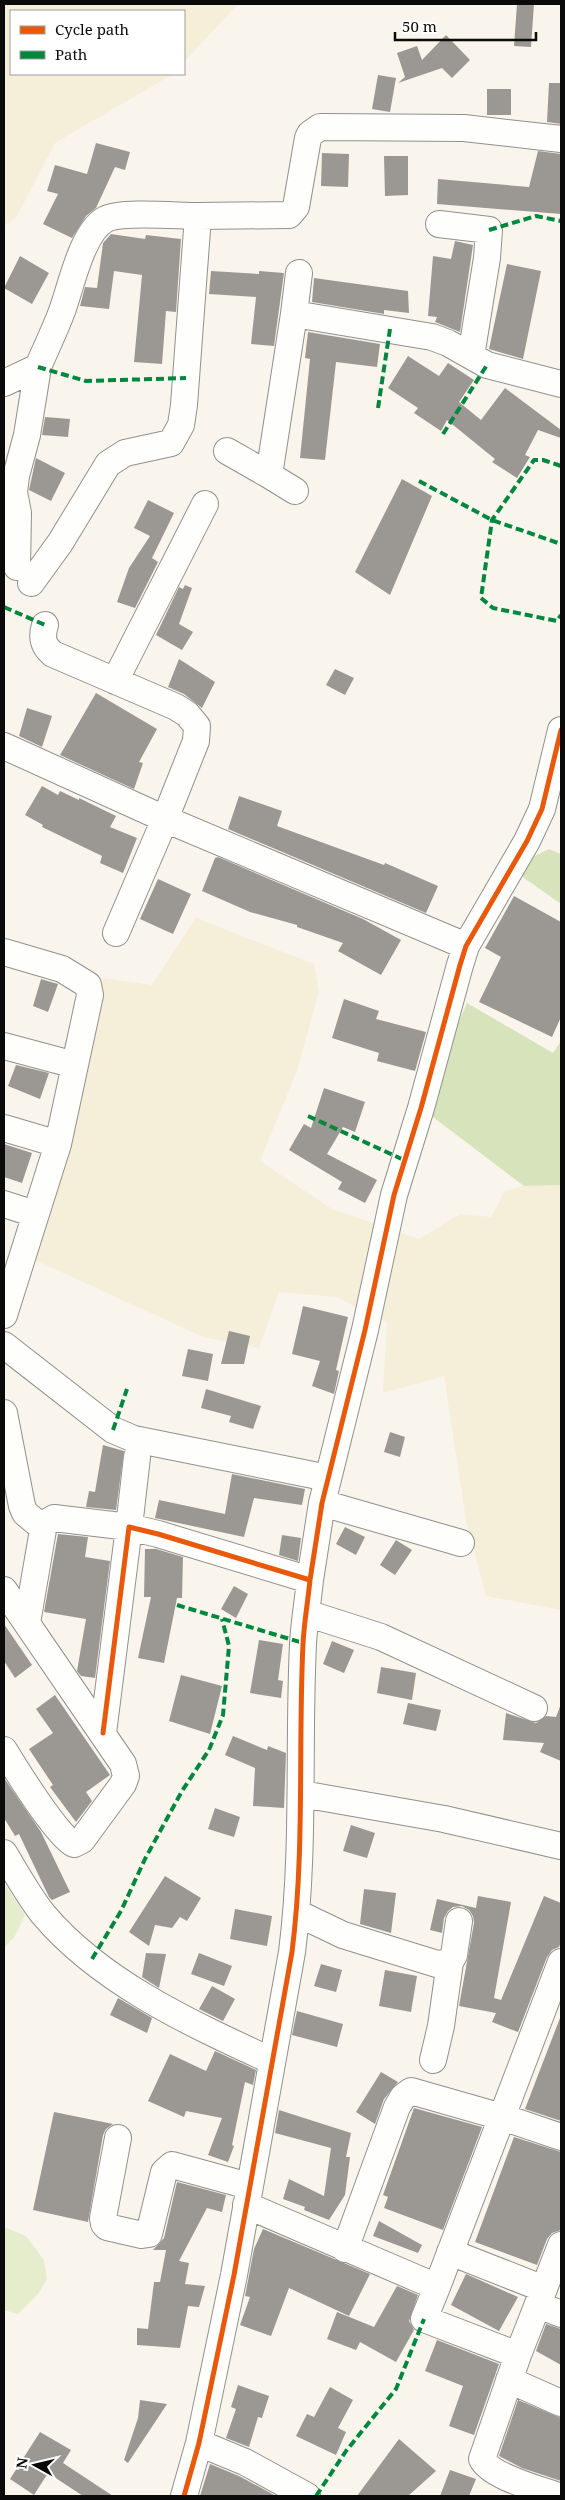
<svg xmlns="http://www.w3.org/2000/svg" width="565" height="2500" font-family="'Noto Serif',serif">
	<style>
		.farmland { fill: #f5eed9 }
		.green { fill: #e5edcd }
		.forest { fill: #d7e4bb }
		.building { fill: #9b9893 }
		.lines { fill: none; stroke-linecap: round; stroke-linejoin: round }
		.minor-casing { stroke: #92908c; stroke-width: 28 }
		.minor { stroke: #fefefc; stroke-width: 26 }
		.quiet { stroke: #00873e; stroke-width: 4; stroke-dasharray: 8 4; stroke-linecap: butt }
		.cycleway-casing { stroke: #fff; stroke-width: 8 }
		.cycleway { stroke: #e8590c; stroke-width: 5 }
	</style>
	<rect width="100%" height="100%" fill="#f9f5ec"/>
	<path class="farmland" d="M4,4H238L184,62V11H11V74H173L55,143L16,218L4,226Z
		M196,918L314,964L319,991L298,1068L260,1161L332,1209L419,1239L460,1214L491,1217L505,1191L524,1186L561,1185V1610L486,1596L466,1520L444,1376L383,1393L387,1322L336,1297L279,1292L259,1348L203,1337L22,1254L81,1062L63,1045L102,978L152,985Z"/>
	<path class="green" d="M4,1883L25,1915L15,1936L4,1948Z
		M4,2227L26,2236L44,2260L47,2279L38,2294L18,2314L4,2310Z"/>
	<path class="forest" d="M549,849L561,854V904L510,868Z
		M467,1003L553,1053L561,1041V1185L524,1186L421,1108Z"/>
	<path class="building" d="M517,4H534L531,47L514,46Z
		M446,35L470,60L452,78L442,68L398,83L405,77L397,53L417,46L422,60Z
		M378,75L396,78L390,112L372,109Z
		M549,83H561V124L547,122Z
		M487,89H511V115H487Z
		M96,143L130,152L125,170L115,167L96,208L86,216L72,238L43,224L58,194L47,191L55,165L87,174Z
		M538,151L561,154V214L437,204L438,179L529,187Z
		M322,153L349,154L348,187L321,186Z
		M384,156H408V195L385,196Z
		M111,234L145,239L146,235L181,239L176,312L166,311L162,364L134,362L142,275L114,271L109,309L80,306L85,287L97,288L103,243Z
		M455,241L473,245L460,332L435,322L437,317L428,316L433,256L451,259Z
		M20,256L49,273L32,304L4,288Z
		M507,264L541,271L523,359L489,349Z
		M211,271L259,274V271L284,273L274,346L251,344L256,297L209,294Z
		M314,278L408,291L409,313L384,310V314L312,302Z
		M308,332L380,344L377,367L336,362L325,460L300,458L310,359L305,358Z
		M408,356L439,376L448,363L474,380L459,402L481,420L505,388L561,430V438L538,430L525,455L530,457L517,478L492,462L495,459L447,420L441,431L414,413L418,408L388,388Z
		M45,417L70,419L68,437L42,435Z
		M36,458L65,473L51,501L29,490Z
		M402,479L432,496L390,595L355,572Z
		M148,500L174,513L152,558L158,562L135,608L117,602L129,568L150,536L134,528Z
		M185,585L192,588L179,624L193,632L182,650L156,635L179,587L183,589Z
		M179,659L215,682L202,708L184,694L168,687Z
		M335,669L354,678L345,695L326,685Z
		M96,693L157,729L139,762L143,763L134,789L60,755Z
		M27,708L52,716L42,747L19,736Z
		M42,786L58,795L60,791L79,800V798L116,816L110,827L137,838L123,873L100,863L102,856L42,827L43,825L25,815Z
		M239,796L282,811L277,826L384,865L385,863L438,886L426,913L228,829Z
		M218,857L363,919L401,940L381,975L338,951L343,943L297,927V925L250,912L202,891L215,858Z
		M158,879L191,894L173,934L140,919Z
		M514,896L561,922V1017L552,1037L479,1002L501,957L485,948Z
		M41,979L58,984L48,1012L33,1006Z
		M344,999L379,1011L376,1019L426,1032L415,1071L377,1061L379,1053L332,1038Z
		M16,1065L49,1073L40,1099L8,1086Z
		M324,1088L365,1102L355,1132L343,1127L327,1154L377,1180L365,1203L338,1189L342,1182L289,1150L304,1124L311,1128Z
		M4,1144L32,1153L22,1183L4,1177Z
		M303,1306L348,1317L336,1370L339,1371L334,1394L312,1386L320,1361L292,1354Z
		M229,1331L250,1336L244,1364H221Z
		M188,1349L213,1354L208,1381L182,1376Z
		M206,1389L261,1406L253,1429L229,1422L231,1416L201,1408Z
		M390,1432L405,1437L400,1457L384,1452Z
		M103,1445L124,1451L116,1510L86,1507L89,1491L95,1492Z
		M232,1474L305,1489L302,1505L254,1498L244,1537L155,1518L159,1500L225,1514Z
		M345,1527L365,1537L356,1555L336,1544Z
		M58,1534L88,1537L85,1557L110,1561L95,1678L81,1676L77,1671L86,1619L44,1612Z
		M282,1535L301,1538L298,1561L279,1555Z
		M396,1540L412,1550L395,1575L380,1565Z
		M145,1549H156L183,1557L182,1598H177L164,1663L138,1658L151,1597H144Z
		M234,1586L248,1594L236,1618L221,1609Z
		M4,1624L32,1665L15,1678L4,1661Z
		M259,1640L283,1644L278,1680L283,1681L281,1698L250,1693Z
		M332,1641L354,1650L344,1673L323,1664Z
		M381,1667L416,1673L412,1700L377,1693Z
		M181,1675L222,1686L210,1734L169,1721Z
		M55,1695L110,1775L86,1792L92,1801L76,1822L50,1787L53,1785L29,1749L53,1733L36,1709Z
		M408,1703L441,1710L436,1731L403,1724Z
		M561,1704V1761L540,1752L544,1743L503,1740L506,1713L536,1723L546,1716L556,1717Z
		M233,1736L267,1750L268,1746L286,1753L284,1808L253,1806L255,1768L225,1755Z
		M4,1778L41,1832L70,1892L52,1900L49,1897L19,1834L15,1836L4,1818Z
		M215,1808L240,1817L234,1837L208,1829Z
		M351,1825L375,1833L367,1858L343,1851Z
		M165,1876L201,1898L187,1921L180,1917L172,1928L155,1925L149,1946L129,1932Z
		M364,1889L396,1893L391,1933L360,1924Z
		M478,1896L511,1902L494,1998L501,2000L544,1896L561,1903V1942L559,1947L552,1950L547,1957L518,2032L492,2022L496,2013L459,2006L474,1923L473,1916L469,1910L462,1906L453,1907L448,1911L444,1918L442,1933L430,1930L437,1899L476,1908Z
		M235,1909L272,1916L267,1946L230,1939Z
		M146,1953L166,1954L159,1988L142,1977Z
		M199,1953L232,1966L224,1986L191,1974Z
		M321,1964L342,1970L336,1992L314,1986Z
		M385,1970L417,1976L411,2012L379,2006Z
		M212,1986L235,1999L223,2021L199,2009Z
		M118,1998L152,2018L147,2033L110,2015Z
		M297,2011L343,2024L337,2047L292,2035Z
		M560,2018L561,2019V2121L525,2109Z
		M215,2051L256,2070L253,2085L245,2082L232,2145L234,2146L228,2162L208,2155L222,2118L186,2111L184,2117L148,2101L170,2054L206,2071Z
		M381,2072L398,2082L384,2099L375,2124L356,2112Z
		M414,2108L482,2127L443,2230L384,2208L388,2197L383,2195Z
		M279,2110L351,2133L346,2157H350L345,2195L329,2220L304,2210L305,2207L283,2199L289,2179L324,2196L331,2148L275,2133Z
		M54,2112L113,2124L106,2129L103,2135L88,2222L33,2210Z
		M514,2137L561,2152V2230L552,2233L547,2239L537,2265L475,2242Z
		M177,2182L226,2195L222,2212L207,2208L179,2261L189,2263L185,2284L205,2286L199,2307L188,2306L180,2348L137,2345V2328L148,2329L154,2282H160L166,2250H153L164,2238Z
		M379,2221L422,2245L418,2253L373,2236Z
		M263,2229L370,2274L349,2316L289,2288L271,2336L240,2325L250,2297L245,2296L254,2249Z
		M466,2274L518,2297L499,2331L451,2305Z
		M397,2286L418,2295L409,2321L414,2330L396,2362L360,2342L356,2350L327,2339L337,2312L374,2327Z
		M546,2324L561,2329V2365L536,2351Z
		M437,2340L499,2364L474,2435L449,2426L463,2386L425,2371Z
		M238,2385L269,2396L262,2418L258,2417L249,2447L226,2438L236,2409L231,2407Z
		M330,2387L353,2400L338,2428L346,2432L336,2455L296,2436L307,2414L314,2417Z
		M140,2400L167,2404L128,2463L124,2460L138,2418Z
		M518,2400L561,2418V2481L522,2468L499,2456Z
		M40,2432L71,2450L63,2463L113,2496H83L48,2473L34,2495L10,2479Z
		M399,2439L436,2471L408,2496H357Z
		M210,2464L239,2476L276,2496H200Z
		M450,2470L476,2479L469,2496H440Z"/>
	<g class="lines">
		<g class="minor-casing">
			<path id="minor" d="M198,216L289,215L296,207L308,138L310,134L320,127L464,128L561,139
				M439,224L489,230L487,258L471,356
				M294,314L299,273
				M4,383L38,367C46,348 55,330 62,311C71,287 82,231 106,219C123,211 177,216 198,216L184,405L181,425L171,443L125,453L108,464L60,543L31,583
				M227,451L269,475
				M295,491L269,475L294,314L432,337L448,343L487,365L561,384
				M17,567L18,513L14,492L16,476L27,435L38,367
				M45,625C41,638 43,646 53,654L176,707L187,714L197,726L196,741L165,819L116,933
				M115,681L205,504
				M4,746L165,819L466,946
				M4,952L62,969L88,985L90,995L58,1144L4,1315
				M4,1046L75,1065
				M4,1128L58,1144
				M4,1204L35,1214
				M4,1345L113,1430L134,1439L328,1478
				M4,1413L22,1506L25,1513L43,1528
				M322,1503L461,1543
				M310,1580L322,1503L365,1330L394,1195L421,1108L460,965L466,946L527,841L542,809L561,730
				M4,1590L123,1764L126,1776L123,1784L82,1840L74,1844C59,1839 15,1768 4,1750
				M306,1613L381,1637L534,1708
				M27,1623L44,1524L54,1518L129,1527L137,1457
				M103,1733L129,1527L158,1534L310,1580C308,1601 304,1623 303,1644C298,1747 305,1850 292,1952L234,2275L199,2443L184,2496
				M302,1794L444,1819L561,1846
				M4,1853C16,1873 28,1895 43,1914C101,1983 192,2024 272,2061
				M297,1913L343,1935L437,1964L450,1962L454,1955L459,1921
				M433,2060L441,2026L450,1962
				M118,2138L103,2218L104,2224L107,2227L142,2235L149,2234L164,2172L172,2165L249,2186
				M246,2205L437,2287L424,2319L518,2355L482,2459C491,2477 539,2489 558,2496
				M345,2249L397,2107L403,2097L411,2091L502,2117L561,2137
				M450,2252L544,2289
				M437,2287L561,1962
				M538,2305L561,2314
				M518,2355L561,2245
				M509,2380L561,2403
				M199,2443L245,2462L307,2496"/>
		</g>
		<use href="#minor" class="minor"/>
		<path class="quiet" d="M489,230L536,216L561,221
			M38,367L86,381L186,378
			M378,408L390,329
			M443,434L487,365
			M561,466L543,460H534L492,520L481,598L493,608L557,621L561,615
			M419,481L492,520L561,544
			M4,607L45,625
			M308,1116L404,1160
			M113,1430L127,1389
			M177,1605L303,1643
			M92,1959L121,1911L145,1859L182,1791L209,1750L223,1715L229,1646L222,1619
			M316,2496L346,2451L396,2389L424,2319"/>
		<g class="cycleway-casing">
			<path id="cycleway" d="M310,1580L322,1503L365,1330L394,1195L421,1108L460,965L466,946L527,841L542,809L561,730
				M103,1733L129,1527L158,1534L310,1580C308,1601 304,1623 303,1644C298,1747 305,1850 292,1952L234,2275L199,2443L184,2496"/>
		</g>
		<use href="#cycleway" class="cycleway"/>
	</g>
	<rect width="565" height="2500" fill="none" stroke="#0a0a0a" stroke-width="10"/>
	<rect x="10" y="10" width="175" height="65" fill="#ffffff" stroke="#9d9d9d"/>
	<rect x="20" y="26" width="25" height="8" fill="#e8590c" stroke="#9d9d9d"/>
	<text x="55" y="35" font-size="15" fill="#0a0a0a">Cycle path</text>
	<rect x="20" y="51" width="25" height="8" fill="#00873e" stroke="#9d9d9d"/>
	<text x="55" y="60" font-size="15" fill="#0a0a0a">Path</text>
	<g transform="translate(35 2465) rotate(278)" stroke="#ffffff" stroke-width="4" paint-order="stroke">
	<path d="M0-4L9 19L0 12L-9 19Z" fill="#0a0a0a"/>
	<text y="-8" font-size="14" font-weight="bold" text-anchor="middle" fill="#0a0a0a">N</text>
	</g>
	<path d="M395 32v8h141v-8" fill="none" stroke="#0a0a0a" stroke-width="2.5"/>
	<text x="402" y="32" font-size="15" fill="#0a0a0a" stroke="#ffffff" stroke-width="4" paint-order="stroke">50 m</text>
</svg>
